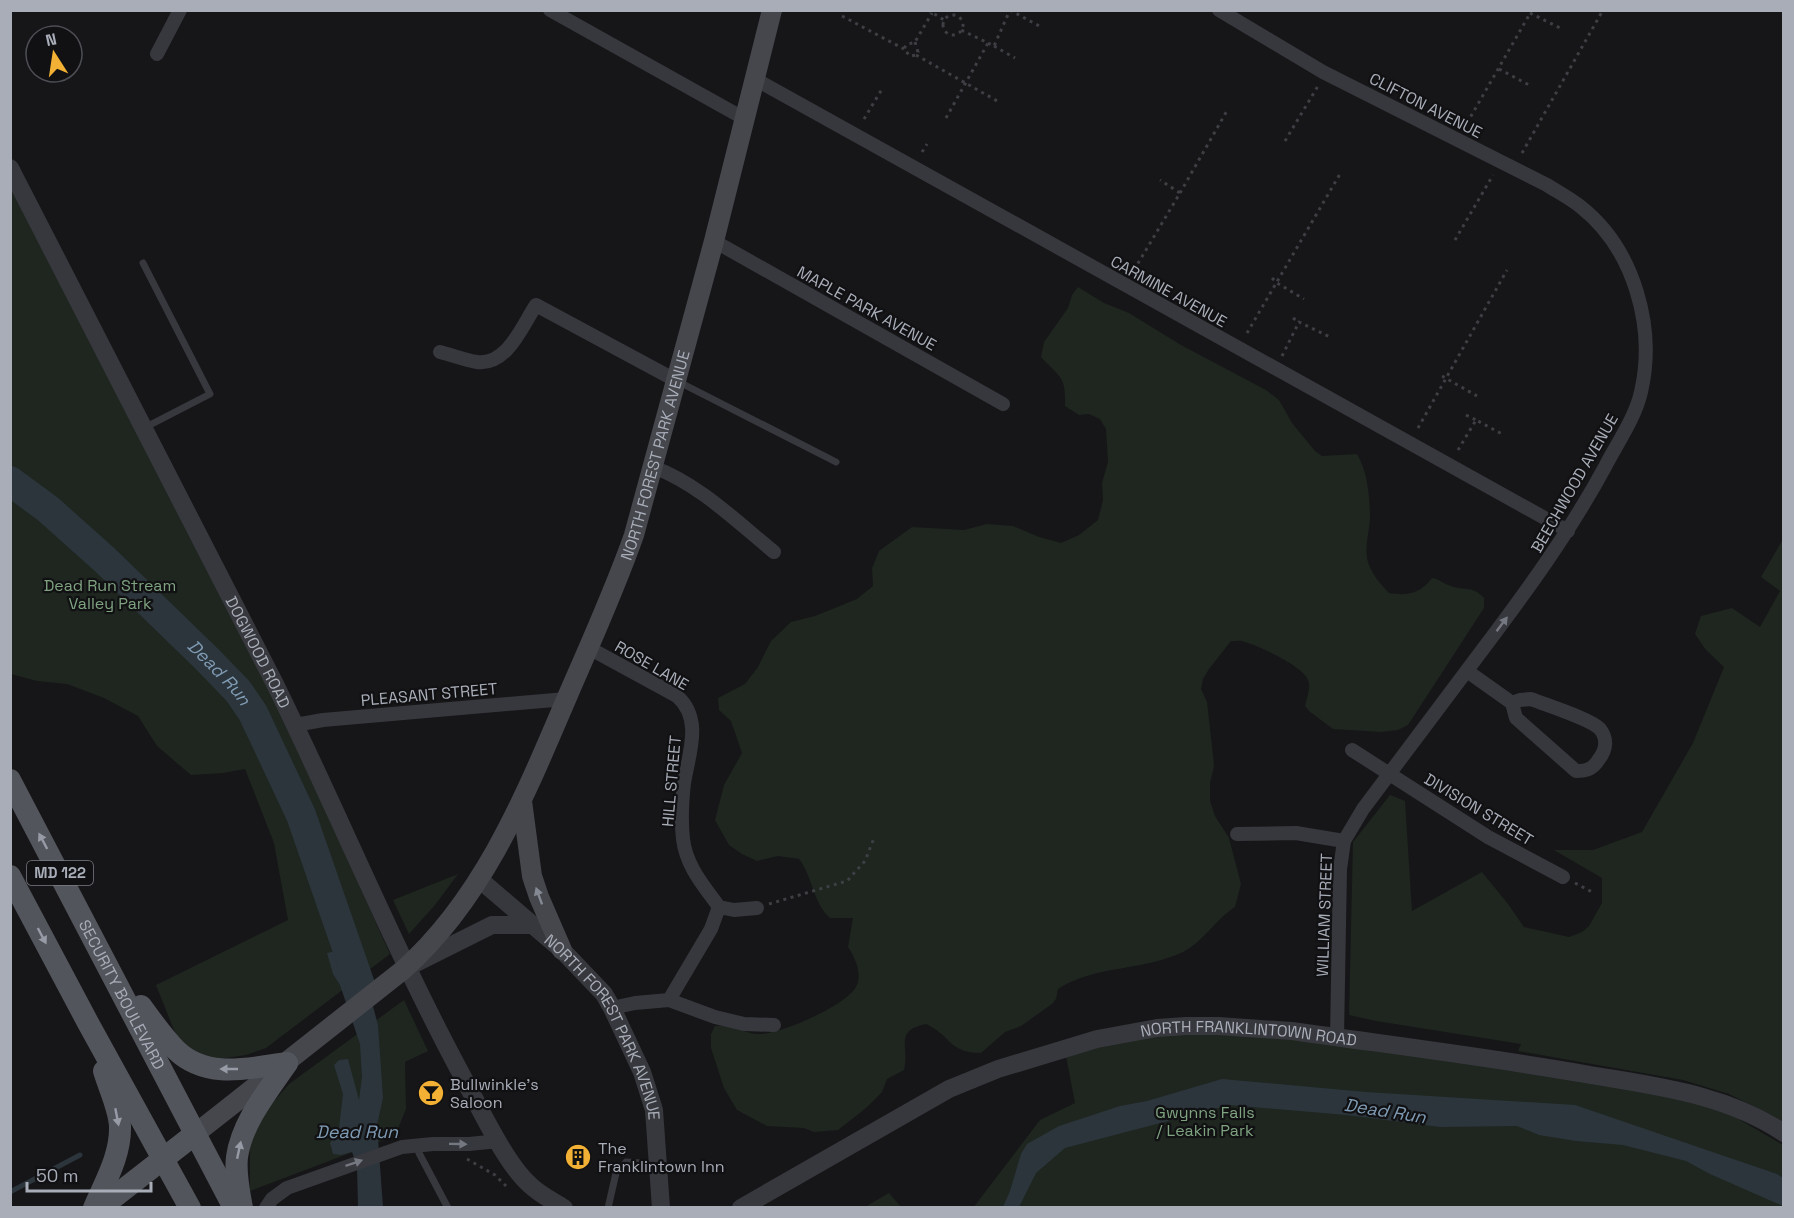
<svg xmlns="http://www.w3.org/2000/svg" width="1794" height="1218" font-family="'Space Grotesk',sans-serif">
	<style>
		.green { fill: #1e261f }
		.water { fill: #2c353c }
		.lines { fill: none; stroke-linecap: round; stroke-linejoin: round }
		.stream { stroke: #2c353c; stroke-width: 5 }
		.river { stroke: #2c353c; stroke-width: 30 }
		.path { stroke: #3d3f44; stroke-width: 3; stroke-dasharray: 3 4.5; stroke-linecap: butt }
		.service { stroke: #37383d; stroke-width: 7 }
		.minor { stroke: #37383d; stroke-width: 14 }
		.tertiary { stroke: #37383d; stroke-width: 18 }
		.secondary { stroke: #45474d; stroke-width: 20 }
		.primary { stroke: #53555c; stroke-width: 22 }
		.oneway { fill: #757881 }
		.oneway2 { fill: #979ba6 }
		.oneway3 { fill: #858993 }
		.labels { text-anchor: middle; stroke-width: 4.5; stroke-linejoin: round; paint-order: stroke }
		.shield { fill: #111113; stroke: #7b7e86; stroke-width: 1.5 }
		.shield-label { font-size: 15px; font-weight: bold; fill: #a8adb8 }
		.street-label { font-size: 16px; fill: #a8adb8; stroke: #111113 }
		.park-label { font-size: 16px; fill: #7fa381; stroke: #111113 }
		.poi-label { font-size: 16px; fill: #a8adb8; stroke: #111113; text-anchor: start }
		.water-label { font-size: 18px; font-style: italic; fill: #7f9bb3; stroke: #111113 }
	</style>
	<rect width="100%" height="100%" fill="#161618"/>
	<path class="green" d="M10,185L257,666L319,796L390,954L266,1048L246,1055L226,1058H214L199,1054L178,1040L156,985L288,920L274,843L245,769L223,773L191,775L157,746L138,716L104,698L67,684L37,681L11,674Z
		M1078,287L1104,303L1129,313L1181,345L1266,390L1279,400L1292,423L1315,451L1322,456L1357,454C1368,472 1370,499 1370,519C1369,533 1364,548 1368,562C1371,573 1381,585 1389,593C1407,596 1420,594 1432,578C1440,579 1443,584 1451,586C1465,591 1472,585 1484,598V608L1408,725L1398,730L1381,732L1333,729L1309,711L1305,706C1307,697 1312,686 1307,678C1300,665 1259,646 1245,642C1241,640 1236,641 1231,641L1209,669L1203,679L1201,689L1207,702L1212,746L1214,766L1210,783V801L1215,816L1229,838L1241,884L1235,907C1215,920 1204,941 1183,952C1143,971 1095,965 1058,989L1056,999L1052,1004L1021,1026L1005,1032L981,1053C948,1053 951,1035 926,1024C893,1031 910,1046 904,1070L887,1079L882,1092L866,1108L838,1130L814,1132L804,1128L767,1126L737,1110L724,1088L711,1048V1034L715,1026C730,1024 742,1032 756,1034C778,1036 845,1006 856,987C863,975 855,957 848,947L853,918H830C813,903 813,877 799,859L778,856L757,861L742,854L729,845L715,820L724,785L742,753L731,721L719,710L718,698L745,684L758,667L771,641L791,622L815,616L857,599L873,586L872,568L879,551L912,527L964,530L987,524L1013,526L1039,537L1061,543L1079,535L1098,520L1103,500L1102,483L1108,462L1106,429L1100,419L1089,414L1079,415L1065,406C1066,375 1060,378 1041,357L1044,342L1068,308L1072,295Z
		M1783,539V1121L1729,1094L1683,1080L1518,1051L1521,1044L1376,1021L1349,1015L1353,842L1390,795L1405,801L1412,911L1482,872L1508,904L1524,927L1569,937L1582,932L1589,926L1602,903V878L1554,850H1593L1642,832L1693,743L1724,667L1706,650L1695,634L1701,616L1732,608L1760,627L1780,591L1761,577Z
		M458,874L435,905L409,934L393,900Z
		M404,1000L428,1051L405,1062L406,1109L395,1136L250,1191V1146L260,1117L289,1084Z
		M1177,1033L1245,1034L1415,1054L1675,1097L1730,1114L1783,1145V1207L973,1208L1040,1120L1075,1103L1066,1056L1094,1047Z
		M889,1193L901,1207H865Z"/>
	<path class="water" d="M357,946L378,1025L383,1098L377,1125L383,1207H358L357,1166L352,1152L341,1155L333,1154L330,1143L339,1128L343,1094L334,1065L339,1060L348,1059L359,1100L362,1077L360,1044L340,985L333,974L327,953Z
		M1222,1079L1366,1092L1575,1105L1777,1174L1783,1178V1206L1710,1174L1686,1161L1623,1145L1576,1141L1539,1135L1517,1126L1440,1127L1347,1115L1229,1105L1065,1148L1036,1173L1019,1207H1003L1010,1191L1021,1154L1027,1144L1059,1126L1120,1106L1147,1101Z"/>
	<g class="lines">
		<path class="stream" d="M10,1192L80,1155"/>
		<path class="river" id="s1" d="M10,481L48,509L105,560L207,659L238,691L253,713L301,815L360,985"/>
		<path class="path" d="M928,10L944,20
			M1010,10L1041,27
			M1530,13L1562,29
			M943 25a10 10 0 1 1 20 0a10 10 0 1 1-20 0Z
			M842,16L904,49
			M915,42L918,52L916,55L910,56L904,49L906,45L915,42L932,13
			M988,43L994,46L1010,10
			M994,46L1015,58
			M916,55L999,102
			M1499,69L1529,85
			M946,118L988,43L961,30
			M864,119L882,89
			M1467,123L1532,10
			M1285,141L1318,86
			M922,152L927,144
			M1522,153L1603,10
			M1180,193L1228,109
			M1455,240L1493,175
			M1134,270L1180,193L1160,180
			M1272,278L1277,283L1304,299
			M1293,318L1299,322
			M1247,333L1340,174
			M1282,356L1299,322L1332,338
			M1442,376L1477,396
			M1466,415L1476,420
			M1418,428L1507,270
			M1458,450L1476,420L1502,434
			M1575,883L1592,892
			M769,904L847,881L865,861L874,838
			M467,1159L495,1175L506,1186"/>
		<path class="service" d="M143,263L210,394L144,428
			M679,382L836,462
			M419,1153L448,1208
			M608,1208L616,1173L626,1162L657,1164"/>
		<path class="minor" d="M550,10L745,119
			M1219,10L1323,72L1547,185C1558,192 1571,199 1581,207C1634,249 1656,327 1641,392C1635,418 1618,442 1606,465C1570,532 1526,592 1480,653C1441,705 1402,757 1363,809L1344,841L1340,869L1337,1037
			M157,54L180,10
			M755,79L1568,531
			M714,241L1003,404
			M440,352C452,355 465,360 477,362C507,366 522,326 536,305L677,381
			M653,467C699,484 736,521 774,552
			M589,648L677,696C703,719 689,753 684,783C682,801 681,821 683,839C686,866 704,886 719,907L734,910L757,908
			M1467,671L1512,703L1516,718L1576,771C1587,771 1593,769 1599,759C1606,750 1608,739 1600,729C1591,719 1546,705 1531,699L1520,700L1512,703
			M295,725L323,720L566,699
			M1352,750L1488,837L1563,877
			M1237,834L1296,833L1344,841
			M669,1000L711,929L719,907
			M612,1008L635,1003L669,1000L715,1017L744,1024L774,1025
			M266,1208L272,1199L287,1188L402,1147L433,1144H469L499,1141"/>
		<g class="tertiary">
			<path id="s2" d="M10,168L275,684C340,816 395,952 465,1081C481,1110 506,1164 530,1185C539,1194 553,1201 564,1208"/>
			<path id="s3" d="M479,879L562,950L604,994L612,1008L642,1072L654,1110L661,1208"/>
			<path d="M410,966L492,925H532"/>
			<path id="s4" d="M741,1208L949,1089L998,1069L1097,1039L1157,1028L1186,1026H1218L1292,1031C1390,1045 1488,1057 1585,1074C1653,1086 1724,1093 1784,1133"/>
		</g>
		<g class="secondary">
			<path d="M522,801L532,876L539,897L562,950"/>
			<path id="s5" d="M195,1134L403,970C485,897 526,793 568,695C591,642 615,589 634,535L714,241L772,10"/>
		</g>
		<g class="primary">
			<path id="s6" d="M10,780L234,1208"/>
			<path d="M10,876L87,1021L190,1208"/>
			<path d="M141,1006C152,1021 163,1037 176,1050C207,1080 250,1068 287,1063"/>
			<path d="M94,1208C105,1182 121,1155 120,1126C119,1108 109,1088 104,1071"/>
			<path d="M100,1208L195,1134"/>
			<path d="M242,1208C239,1191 235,1174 237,1157C242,1122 268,1091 287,1063"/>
		</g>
	</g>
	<defs><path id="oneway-solid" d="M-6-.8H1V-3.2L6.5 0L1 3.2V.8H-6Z" transform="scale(1.5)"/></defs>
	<g class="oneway">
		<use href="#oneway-solid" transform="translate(1502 624) rotate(-53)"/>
		<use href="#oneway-solid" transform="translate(458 1144) rotate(1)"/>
		<use href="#oneway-solid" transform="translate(354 1163) rotate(-19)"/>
	</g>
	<g class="oneway2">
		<use href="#oneway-solid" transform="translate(43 841) rotate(-118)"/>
		<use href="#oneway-solid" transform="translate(42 936) rotate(62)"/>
		<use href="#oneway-solid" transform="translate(229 1069) rotate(180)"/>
		<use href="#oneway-solid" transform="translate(117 1117) rotate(79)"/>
		<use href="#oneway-solid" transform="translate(239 1150) rotate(-78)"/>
	</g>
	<use class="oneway3" href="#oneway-solid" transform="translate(539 896) rotate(-110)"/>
	<defs>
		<g id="bar-disc" transform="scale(1.35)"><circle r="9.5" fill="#f2b134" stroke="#111113"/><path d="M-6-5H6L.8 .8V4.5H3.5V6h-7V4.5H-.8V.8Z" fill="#111"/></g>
		<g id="building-disc" transform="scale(1.35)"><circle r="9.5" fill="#f2b134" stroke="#111113"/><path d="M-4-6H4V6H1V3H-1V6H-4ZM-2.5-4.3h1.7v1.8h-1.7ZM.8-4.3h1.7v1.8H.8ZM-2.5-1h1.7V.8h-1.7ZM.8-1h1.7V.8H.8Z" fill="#111"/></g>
	</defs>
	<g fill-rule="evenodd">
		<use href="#bar-disc" x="431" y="1093"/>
		<use href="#building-disc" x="578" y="1157"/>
	</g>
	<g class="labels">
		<rect class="shield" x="27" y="861" width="66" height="24" rx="4.5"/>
		<g class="shield-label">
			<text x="60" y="878">MD 122</text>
		</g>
		<g class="street-label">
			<text transform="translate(1426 105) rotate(27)" y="6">CLIFTON AVENUE</text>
			<text transform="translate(1169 291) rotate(29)" y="6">CARMINE AVENUE</text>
			<text transform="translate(867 308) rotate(29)" y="6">MAPLE PARK AVENUE</text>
			<text dy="6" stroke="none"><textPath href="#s5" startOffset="844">NORTH FOREST PARK AVENUE</textPath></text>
			<text transform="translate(1574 483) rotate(-60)" y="6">BEECHWOOD AVENUE</text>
			<text dy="6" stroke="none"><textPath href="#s2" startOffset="544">DOGWOOD ROAD</textPath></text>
			<text transform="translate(652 665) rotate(30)" y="6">ROSE LANE</text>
			<text transform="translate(429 694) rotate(-5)" y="6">PLEASANT STREET</text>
			<text transform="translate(671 781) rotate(-85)" y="6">HILL STREET</text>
			<text transform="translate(1479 809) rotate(31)" y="6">DIVISION STREET</text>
			<text transform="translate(1324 915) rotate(-88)" y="6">WILLIAM STREET</text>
			<text dy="6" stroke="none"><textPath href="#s6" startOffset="242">SECURITY BOULEVARD</textPath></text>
			<text dy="6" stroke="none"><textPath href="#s3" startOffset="198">NORTH FOREST PARK AVENUE</textPath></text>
			<text dy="6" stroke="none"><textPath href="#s4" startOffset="549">NORTH FRANKLINTOWN ROAD</textPath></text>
		</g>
		<g class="park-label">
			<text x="110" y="591">Dead Run Stream<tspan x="110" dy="18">Valley Park</tspan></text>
			<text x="1205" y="1118">Gwynns Falls<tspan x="1205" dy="18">/ Leakin Park</tspan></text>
		</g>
		<g class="poi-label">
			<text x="450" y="1090">Bullwinkle's<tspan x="450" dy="18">Saloon</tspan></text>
			<text x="598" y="1154">The<tspan x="598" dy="18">Franklintown Inn</tspan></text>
		</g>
		<g class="water-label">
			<text dy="6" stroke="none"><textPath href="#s1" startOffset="284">Dead Run</textPath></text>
			<text transform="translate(1385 1111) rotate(9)" y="6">Dead Run</text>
			<text x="357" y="1138">Dead Run</text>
		</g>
	</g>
	<rect width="1794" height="1218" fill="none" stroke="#a8adb8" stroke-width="24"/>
	<g transform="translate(54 54) rotate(348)"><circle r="28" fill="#111113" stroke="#4d4f55" stroke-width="1.5"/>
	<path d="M0-4.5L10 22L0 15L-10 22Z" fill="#f2b134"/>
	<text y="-9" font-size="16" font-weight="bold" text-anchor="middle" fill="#a8adb8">N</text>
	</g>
	<path d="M27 1182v9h124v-9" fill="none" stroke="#a8adb8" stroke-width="3"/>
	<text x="36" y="1182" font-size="18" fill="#a8adb8" stroke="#111113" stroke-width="4.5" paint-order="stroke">50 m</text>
</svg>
